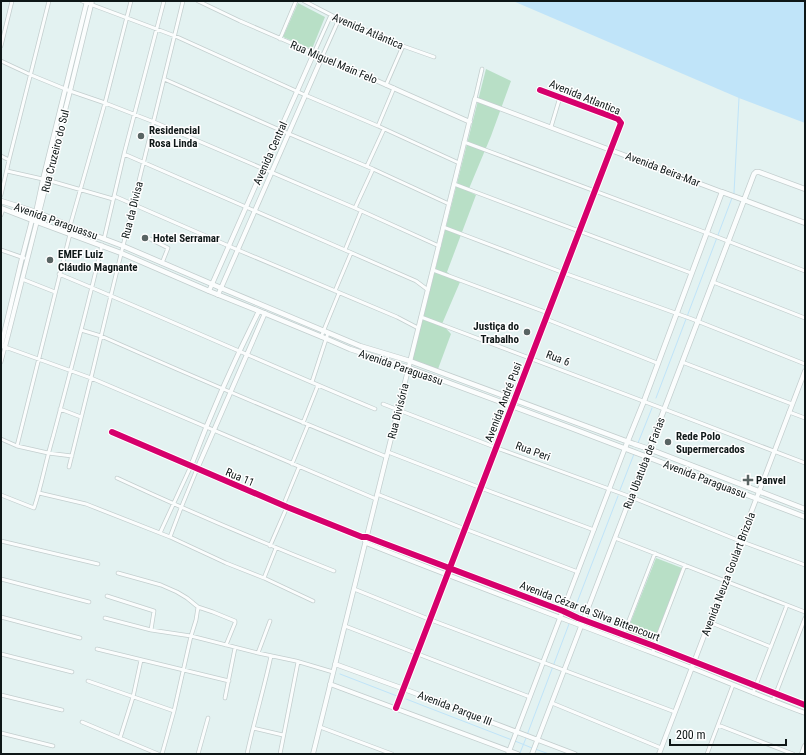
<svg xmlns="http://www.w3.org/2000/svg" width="806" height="755" font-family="'Roboto Condensed',sans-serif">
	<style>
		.green { fill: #b8dfc6 }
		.water { fill: #c0e4f9 }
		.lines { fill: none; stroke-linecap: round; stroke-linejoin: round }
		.stream { stroke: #c0e4f9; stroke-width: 1 }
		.minor-casing { stroke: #c3cece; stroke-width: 4.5 }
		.tertiary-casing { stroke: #c3cece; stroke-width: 5.5 }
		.secondary-casing { stroke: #c3cece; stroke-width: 6 }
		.minor { stroke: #fbfdfd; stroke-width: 3 }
		.tertiary { stroke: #fbfdfd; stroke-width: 4 }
		.secondary { stroke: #fbfdfd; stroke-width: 4.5 }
		.cycleway-casing { stroke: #fff; stroke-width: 8 }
		.cycleway { stroke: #d6006c; stroke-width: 6 }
		.poi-dot { fill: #596463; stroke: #fff; stroke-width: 1.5 }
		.labels { text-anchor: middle; stroke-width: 3; stroke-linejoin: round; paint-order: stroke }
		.street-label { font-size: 11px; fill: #0e1717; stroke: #fff }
		.poi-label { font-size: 11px; font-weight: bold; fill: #0e1717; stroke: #fff; text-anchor: start }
	</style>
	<rect width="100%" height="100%" fill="#e3f2f1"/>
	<path class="green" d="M298,3L325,17L312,49L283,37Z
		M486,69L511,81L491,136L468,191L476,195L447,272L460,282L442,324L451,334L438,369L412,361Z
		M656,558L682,568L653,644L626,634Z"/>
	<path class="water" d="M513,1H805V123L739,98Z"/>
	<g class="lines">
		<path class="stream" d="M734,193L739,98
			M656,398L732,198
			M638,443L652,408
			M620,490L634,454
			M573,613L618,496
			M340,674L397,696
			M406,699L512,740
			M527,735L569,624
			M515,741L532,748
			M535,749L549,754
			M520,753L526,738"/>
		<g class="minor-casing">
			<path id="minor" d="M82,1L175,36L305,95L378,126L459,163
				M198,1L240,21L314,53L331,15
				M304,1L339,19L403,46L434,57
				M280,39L296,1
				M1,46L12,1
				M322,57L339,19
				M1,61L31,75L70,91L105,103L154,122L355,208L439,246
				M164,79L280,130L373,169L449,204
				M386,85L403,46
				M475,99L482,69
				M378,126L394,88
				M551,127L560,97
				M464,142L707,233L805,271
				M124,154L345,250L416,281L428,290
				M1,156L9,160
				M367,166L384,129
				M7,171L47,180L113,199
				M454,184L691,273
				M1,195L9,160L49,1
				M114,196L238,250L397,317L418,328
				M355,208L373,169
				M1,215L3,209
				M70,226L105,103L131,1
				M443,227L564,273L692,319L805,364
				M104,239L124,154L164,1
				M150,239L168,248L162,263
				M1,250L24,258
				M345,250L361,211
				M433,270L548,313
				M59,274C165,318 269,365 375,409
				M22,279L55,292
				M713,282L805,318
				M335,291L351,253
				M421,317L664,409L805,463
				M546,319L657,363
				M81,330L101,336C196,378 291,418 387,457
				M321,337L339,293
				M1,362L5,347L91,378L376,499
				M682,362L792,404
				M312,382L328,333
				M383,404L497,448L631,497L740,541L805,565
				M60,409L81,417
				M789,412L805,418
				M303,423L318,385
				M112,432L191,466L160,533
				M1,439L17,446L48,453L72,456
				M17,446L70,234
				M388,452L481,488L594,530
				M292,464L308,425
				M69,467L91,378L111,295L183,1
				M117,478C188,511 261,542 334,571
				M39,493L86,504L170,537L226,563L264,578L313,601
				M377,494L465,529L578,572
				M1,495L34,508C42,484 46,460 53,437C70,373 87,310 102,245
				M283,506L299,467
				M170,537L181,508L197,469
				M615,538L805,612
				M1,541L98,564
				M270,546L287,507
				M118,573L161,585L177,592L187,598L198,607L213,612L235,621V623L226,645
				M264,578L276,548
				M1,579L89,602
				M354,589L431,620L675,712
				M107,596L154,611L151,630
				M1,617L80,638
				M105,618L151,630L191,636L258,653L296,661L333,672
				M709,622L771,647
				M345,626L530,697
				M621,641L655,553
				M97,649L229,681
				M258,653L270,621
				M653,653L654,646L685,565
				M1,654L72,672
				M88,681L174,711
				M753,693L787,605
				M1,695L62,710
				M225,698L235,648
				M773,701L805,618
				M552,703L661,748
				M396,708L621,123L618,119L540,90
				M82,722L158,754
				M718,725L793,754
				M320,727L392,754
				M253,728L283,735
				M1,733L53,746
				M120,738L133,697L141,660
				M162,754L174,711L191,636L196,620L198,607
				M198,754L208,718
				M247,754C254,721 264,689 271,656
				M280,754L298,662
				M707,754L733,685"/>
		</g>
		<g class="tertiary-casing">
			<path id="tertiary" d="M209,291L314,53L470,122
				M218,295L322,57
				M259,311C234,361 211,413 191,466L287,507L362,537H367L563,611L578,618L654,646L805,705
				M1,346L5,347L70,91L92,1
				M1,346L22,258L32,220L36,212L43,179L87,1
				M197,469L265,313
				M365,541L366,543C461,581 557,616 653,653C704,672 754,694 805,713
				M335,664L404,689L575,754
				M330,684L518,754
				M313,754L475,99L722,192
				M508,754L625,448
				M532,754L646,457
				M659,754L805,371"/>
		</g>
		<g class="secondary-casing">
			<path id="secondary" d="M1,201L36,212L70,226L123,246L221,288L360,346L410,361L634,444L649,449L805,509
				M1,208L32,220L121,253L209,291L259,311L327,339L350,349L409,368L571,428L805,517
				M625,448L644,401L722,192L744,200L805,223
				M646,457L754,174L756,172H759L805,189
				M802,754L805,746"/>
		</g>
		<use href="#minor" class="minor"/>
		<use href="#tertiary" class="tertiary"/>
		<use href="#secondary" class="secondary"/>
		<g class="cycleway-casing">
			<path id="cycleway" d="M112,432L287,507L362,537H367L563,611L578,618L654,646L805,705
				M396,708L621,123L618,119L540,90"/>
		</g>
		<use href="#cycleway" class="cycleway"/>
	</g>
	<g class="poi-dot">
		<circle cx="141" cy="136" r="4"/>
		<circle cx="145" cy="238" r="4"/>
		<circle cx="50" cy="260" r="4"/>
		<circle cx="527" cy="332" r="4"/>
		<circle cx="668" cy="442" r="4"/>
		<path d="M746 474h4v4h4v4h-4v4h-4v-4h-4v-4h4z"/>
	</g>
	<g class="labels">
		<g class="street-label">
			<text transform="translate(368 31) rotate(23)" y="4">Avenida Atlântica</text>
			<text transform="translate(334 62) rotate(23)" y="4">Rua Miguel Main Felo</text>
			<text transform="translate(585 97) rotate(22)" y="4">Avenida Atlantica</text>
			<text transform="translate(55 151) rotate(-76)" y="4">Rua Cruzeiro do Sul</text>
			<text transform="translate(270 153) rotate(-66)" y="4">Avenida Central</text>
			<text transform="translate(663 169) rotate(21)" y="4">Avenida Beira-Mar</text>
			<text transform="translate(132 210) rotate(-76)" y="4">Rua da Divisa</text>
			<text transform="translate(56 221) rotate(20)" y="4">Avenida Paraguassu</text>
			<text transform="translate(558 358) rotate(21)" y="4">Rua 6</text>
			<text transform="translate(401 367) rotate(19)" y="4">Avenida Paraguassu</text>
			<text transform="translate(503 402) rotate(-69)" y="4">Avenida André Pusi</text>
			<text transform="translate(398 411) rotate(-76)" y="4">Rua Divisória</text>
			<text transform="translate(533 451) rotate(20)" y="4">Rua Peri</text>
			<text transform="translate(644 463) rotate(-69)" y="4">Rua Ubatuba de Farias</text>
			<text transform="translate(240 477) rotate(23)" y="4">Rua 11</text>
			<text transform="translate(705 479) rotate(21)" y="4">Avenida Paraguassu</text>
			<text transform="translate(728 574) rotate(-69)" y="4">Avenida Neuza Goulart Brizola</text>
			<text transform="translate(590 611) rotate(21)" y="4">Avenida Cézar da Silva Bittencourt</text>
			<text transform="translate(455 708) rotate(21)" y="4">Avenida Parque III</text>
		</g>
		<g class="poi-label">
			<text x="149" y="134">Residencial<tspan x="149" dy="13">Rosa Linda</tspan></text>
			<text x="153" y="242">Hotel Serramar</text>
			<text x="58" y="258">EMEF Luiz<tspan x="58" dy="13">Cláudio Magnante</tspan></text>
			<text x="519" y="330" text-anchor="end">Justiça do<tspan x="519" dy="13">Trabalho</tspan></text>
			<text x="676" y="440">Rede Polo<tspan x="676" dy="13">Supermercados</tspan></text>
			<text x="756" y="484">Panvel</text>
		</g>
	</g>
	<rect width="806" height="755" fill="none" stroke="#0e1717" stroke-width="4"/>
	<path d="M670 739v6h116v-6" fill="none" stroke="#0e1717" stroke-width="2"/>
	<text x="676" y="739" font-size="12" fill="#0e1717" stroke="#ffffff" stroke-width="3" paint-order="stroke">200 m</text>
</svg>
